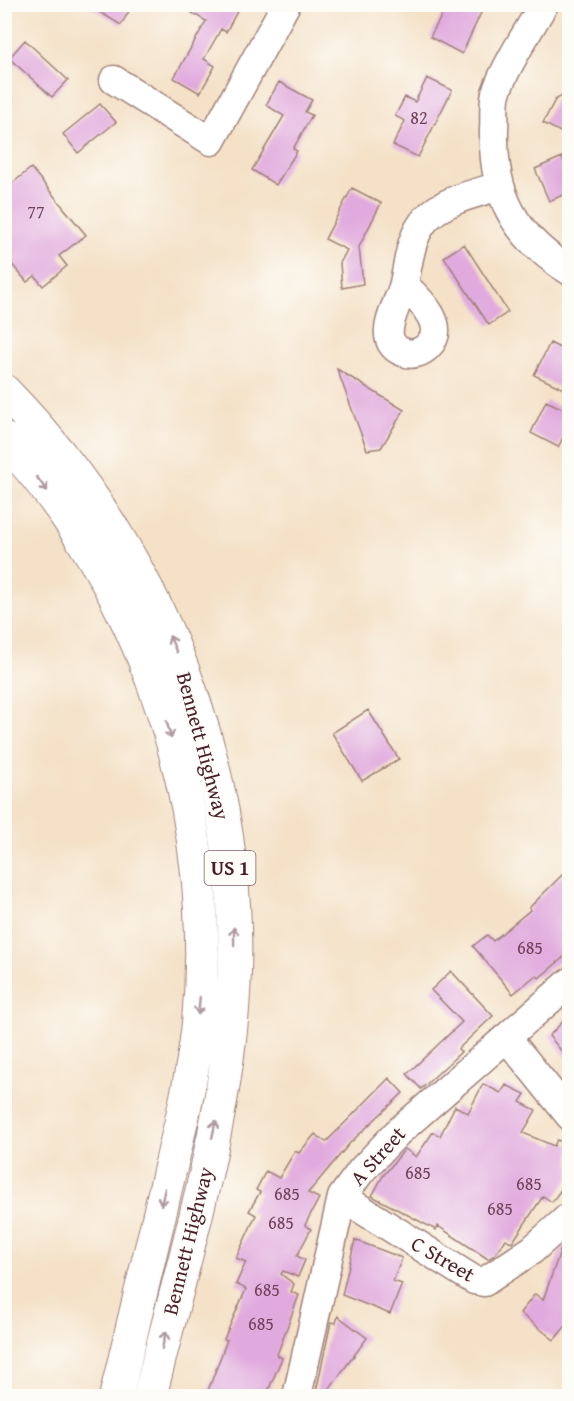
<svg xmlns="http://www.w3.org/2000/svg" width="574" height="1401" font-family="'Gentium Book Plus',serif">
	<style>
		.building { fill: #e1aade }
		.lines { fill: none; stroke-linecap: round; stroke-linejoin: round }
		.minor-casing { stroke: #9f8079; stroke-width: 31 }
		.highway-casing { stroke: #9f8079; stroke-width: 35 }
		.minor { stroke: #fff; stroke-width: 28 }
		.highway { stroke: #fff; stroke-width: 33 }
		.oneway { stroke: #ae9aa0 }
		.labels { text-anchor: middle; stroke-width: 4.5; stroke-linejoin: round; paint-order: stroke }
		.number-label { font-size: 18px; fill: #704258 }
		.shield { fill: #fdfcf7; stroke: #806168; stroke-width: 1.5 }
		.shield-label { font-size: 20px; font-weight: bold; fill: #4a1f2b }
		.street-label { font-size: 21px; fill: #4a1f2b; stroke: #fdfcf7 }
	</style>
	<rect width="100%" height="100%" fill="#fdfcf7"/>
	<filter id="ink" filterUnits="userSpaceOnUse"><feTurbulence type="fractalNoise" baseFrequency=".0167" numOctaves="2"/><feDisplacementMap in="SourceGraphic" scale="12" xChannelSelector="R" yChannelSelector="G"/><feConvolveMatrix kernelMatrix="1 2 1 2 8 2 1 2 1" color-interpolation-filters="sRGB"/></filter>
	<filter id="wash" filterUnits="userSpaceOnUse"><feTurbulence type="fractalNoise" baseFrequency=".008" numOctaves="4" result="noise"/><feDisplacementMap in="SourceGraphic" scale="24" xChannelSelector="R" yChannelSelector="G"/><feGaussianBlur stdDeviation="1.35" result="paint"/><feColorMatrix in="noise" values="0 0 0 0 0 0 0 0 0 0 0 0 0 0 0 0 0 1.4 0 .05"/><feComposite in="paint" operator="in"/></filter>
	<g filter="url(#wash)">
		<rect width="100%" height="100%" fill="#f4e1c7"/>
		<g id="blocks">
			<path class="building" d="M86,4H133L121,25Z
				M177,4H241L226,32L221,29L204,59L215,66L200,93L174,78L206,21Z
				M448,4H485L462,54L430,37Z
				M25,40L68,80L52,97L9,58Z
				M427,78L452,90L418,157L393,145L405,121L395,116L405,97L415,102Z
				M279,82L312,100L305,112L312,115L293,149L297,151L276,185L252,170L284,116L266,105Z
				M570,91V137L543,123L555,100Z
				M100,104L116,122L78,153L63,134Z
				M562,157L570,175V192L549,201L535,169Z
				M31,168L86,235L59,256L67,266L43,286L35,276L27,282L4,255V190Z
				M352,188L381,203L359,247L363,284L342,288L340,263L347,250L325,239Z
				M464,244L508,312L489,325L444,257Z
				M550,343L570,353V392L534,375Z
				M337,369L404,410L381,448L367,450Z
				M546,401L570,412V424L558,447L531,433Z
				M368,710L399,759L362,781L332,733Z
				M570,867V952L539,978L536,975L513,994L473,946L487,935L493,941L530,910L529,908Z
				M451,971L493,1016L458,1049L461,1052L421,1089L407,1074L462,1022L431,990Z
				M570,1014V1061L549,1036Z
				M389,1078L403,1093L350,1143L308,1193L319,1198L305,1225L311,1229L297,1256L305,1260L298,1277L283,1271L281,1274L294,1284L291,1292L299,1295L277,1355L282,1358L266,1396H206L227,1340L224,1339L246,1289L236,1284L246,1262L236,1258L256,1215L249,1211L260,1192L256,1190L266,1171L279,1178L295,1151L299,1153L315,1134L326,1142Z
				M483,1084L501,1093L506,1085L525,1094L520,1102L536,1110L523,1133L554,1146L557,1140L570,1145V1177L552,1202L543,1196L512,1243L506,1239L495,1255L488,1259L438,1226L436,1230L372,1196L383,1176L405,1149L416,1157L433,1132L440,1136L455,1106L468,1113Z
				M570,1239V1321L554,1340L520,1313L535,1294L543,1300L562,1246Z
				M355,1240L402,1258L393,1281L402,1284L390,1314L342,1295Z
				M338,1316L367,1338L324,1396H315L331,1322L336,1323Z"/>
		</g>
	</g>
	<g filter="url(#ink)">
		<use href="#blocks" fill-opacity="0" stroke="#9f8079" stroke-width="1.5"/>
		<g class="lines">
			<g class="minor-casing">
				<path id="minor" d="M544,4C530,28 504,68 496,93C493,104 495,119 494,130C492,195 515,237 570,271
					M114,80L211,141L286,4
					M404,285C418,298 449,326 428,346C422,352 412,356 403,352C372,340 401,301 404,283C409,261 410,237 426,219C443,200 477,193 500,186
					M507,1038L570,1116
					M342,1197L474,1280L484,1282L532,1250L570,1216
					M297,1396L342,1197L361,1171L397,1133L570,982"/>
			</g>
			<g class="highway-casing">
				<path id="highway" d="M4,391C172,562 259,805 229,1043C215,1162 178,1280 150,1396
					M4,439C150,595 219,817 198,1028C192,1079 180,1128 168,1178C151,1251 133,1324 116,1396"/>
			</g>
			<use href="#minor" class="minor"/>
			<use href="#highway" class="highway"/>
		</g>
		<defs><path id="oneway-shaft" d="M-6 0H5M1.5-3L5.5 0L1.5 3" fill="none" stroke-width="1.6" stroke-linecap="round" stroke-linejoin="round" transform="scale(1.5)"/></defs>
		<g class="oneway">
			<use href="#oneway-shaft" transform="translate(42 484) rotate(53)"/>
			<use href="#oneway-shaft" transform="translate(173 644) rotate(-113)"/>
			<use href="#oneway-shaft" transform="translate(169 730) rotate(74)"/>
			<use href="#oneway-shaft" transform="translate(234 936) rotate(-91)"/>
			<use href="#oneway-shaft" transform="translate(199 1006) rotate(95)"/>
			<use href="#oneway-shaft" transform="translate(214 1129) rotate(-78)"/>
			<use href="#oneway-shaft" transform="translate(163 1197) rotate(103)"/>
			<use href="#oneway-shaft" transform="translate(164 1340) rotate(-76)"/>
		</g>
	</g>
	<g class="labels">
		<g class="number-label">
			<text x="419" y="124">82</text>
			<text x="36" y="218">77</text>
			<text x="530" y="954">685</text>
			<text x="418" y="1179">685</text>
			<text x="529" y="1190">685</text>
			<text x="287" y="1200">685</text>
			<text x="500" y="1215">685</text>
			<text x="281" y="1229">685</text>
			<text x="267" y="1296">685</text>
			<text x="261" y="1330">685</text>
		</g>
		<rect class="shield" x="204.5" y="851" width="51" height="34" rx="4.5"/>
		<g class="shield-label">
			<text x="230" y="875">US 1</text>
		</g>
		<g class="street-label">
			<text transform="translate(203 746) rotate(75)" y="7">Bennett Highway</text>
			<text transform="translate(378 1156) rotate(-48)" y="7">A Street</text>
			<text transform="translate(188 1241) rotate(-76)" y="7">Bennett Highway</text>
			<text transform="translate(443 1259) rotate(30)" y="7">C Street</text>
		</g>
	</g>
	<rect width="574" height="1401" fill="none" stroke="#fdfcf7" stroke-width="24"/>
</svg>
